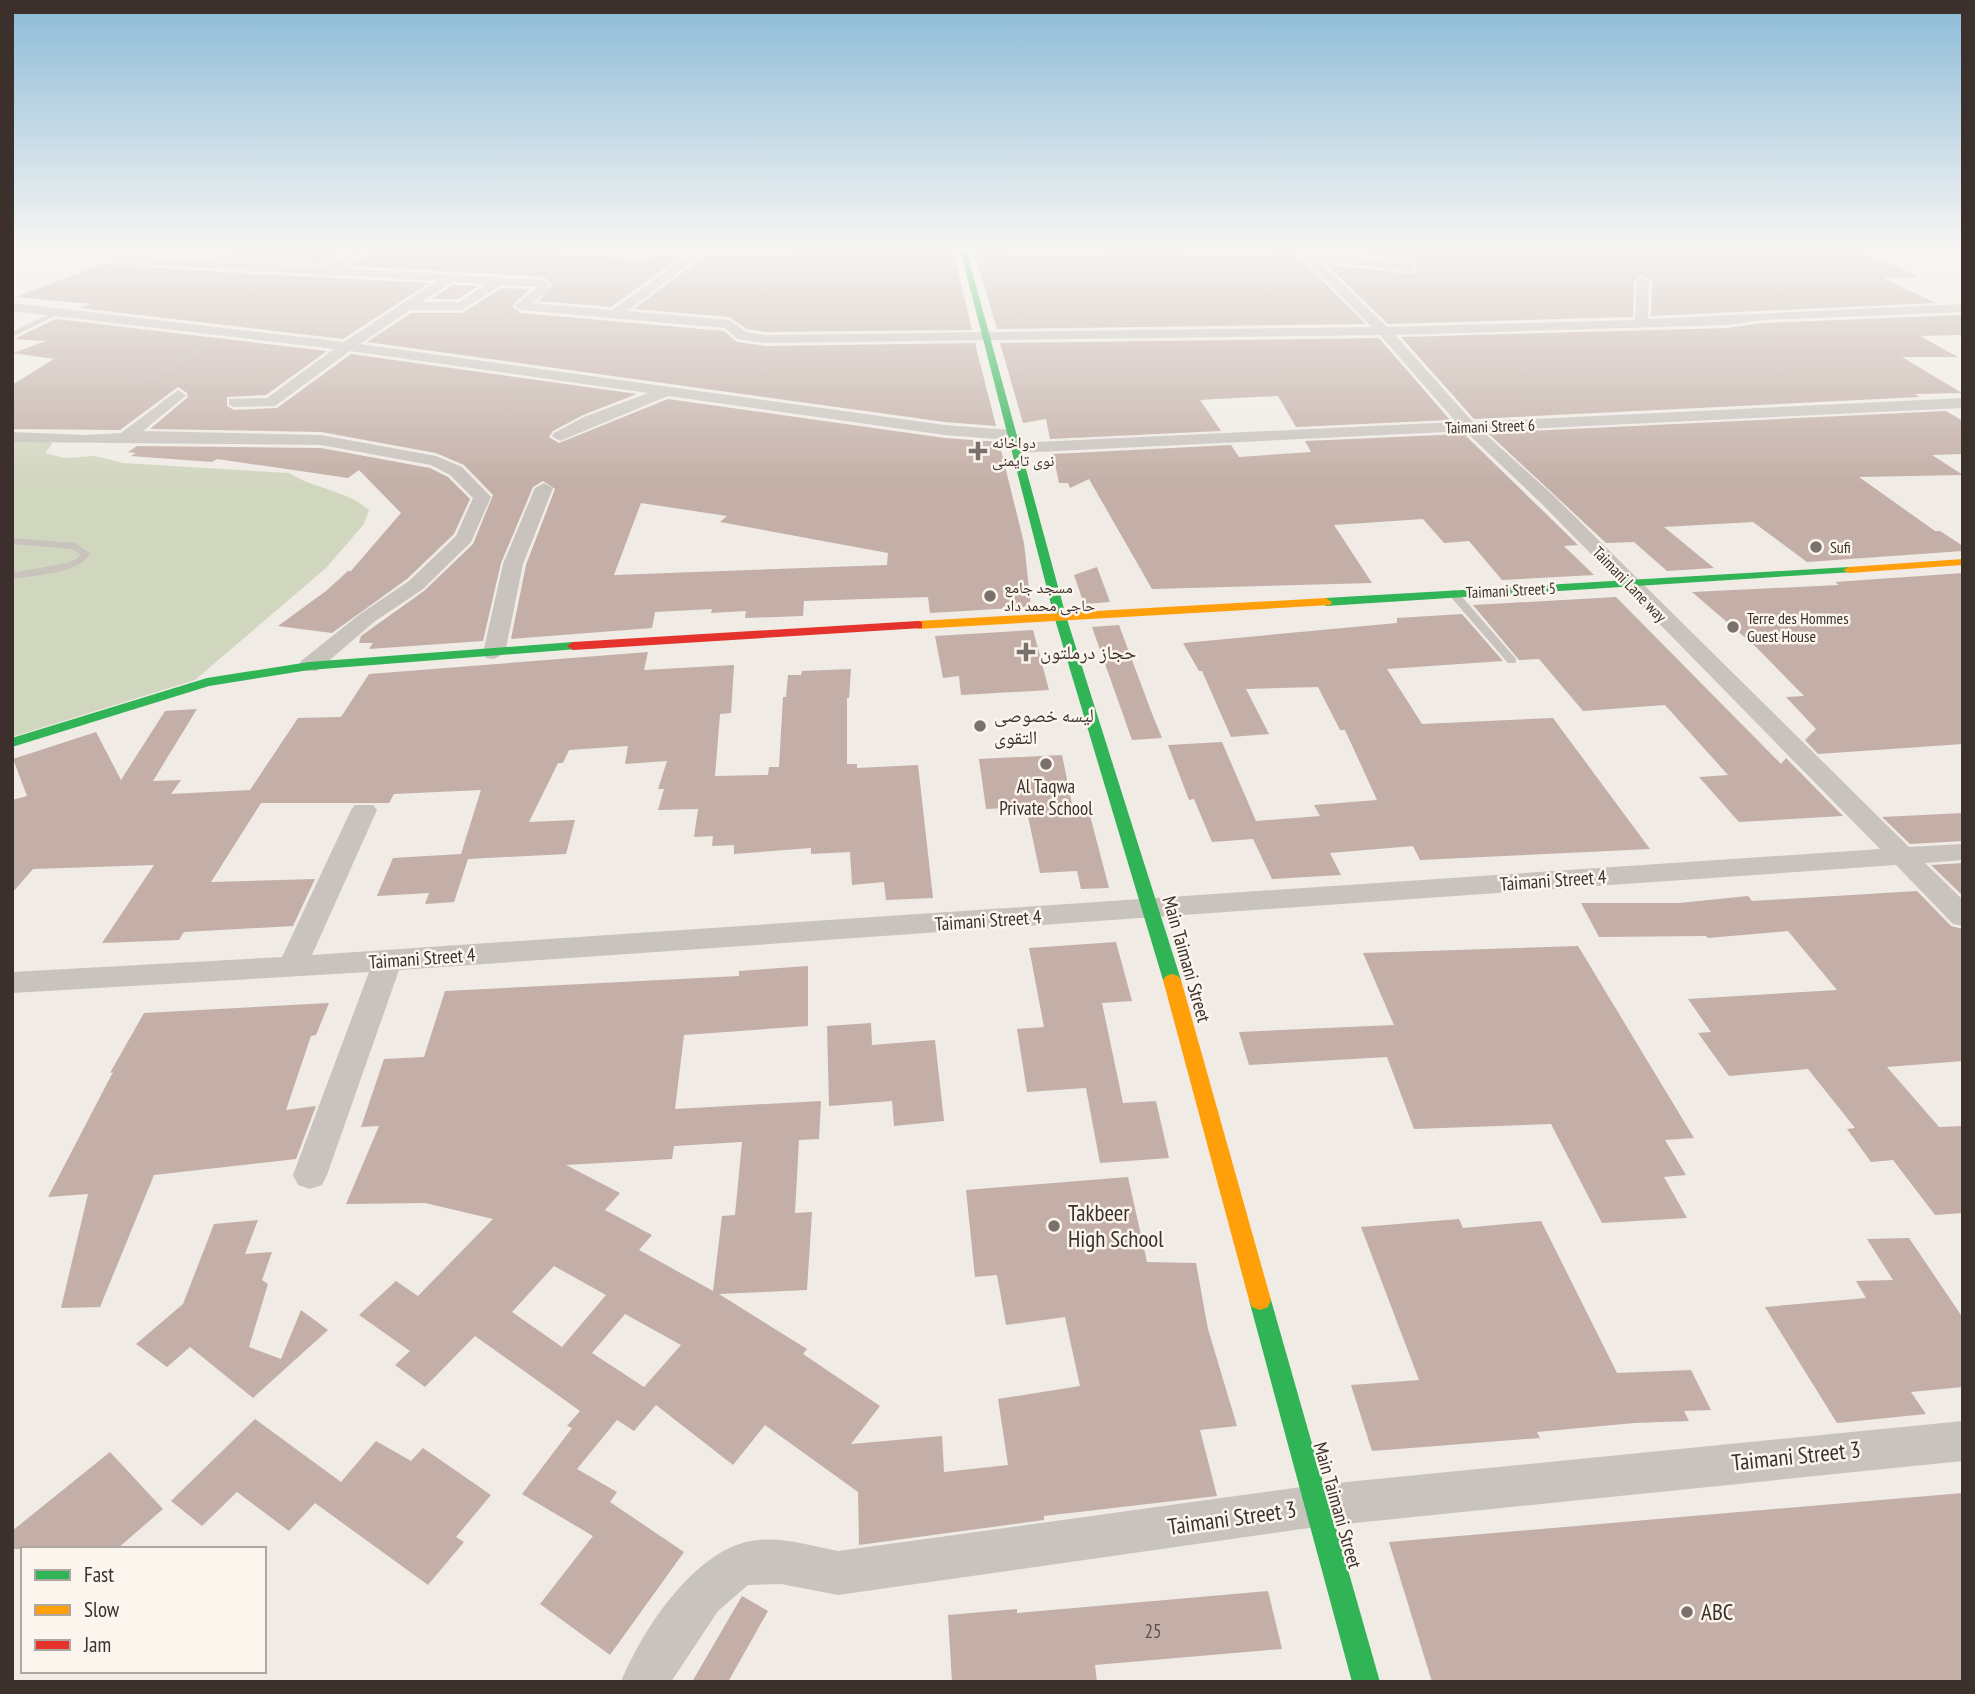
<svg xmlns="http://www.w3.org/2000/svg" width="1975" height="1694" font-family="'PT Sans Narrow','Noto Naskh Arabic',sans-serif">
	<style>
		.green { fill: #d1d6bf }
		.building { fill: #c3afa7; fill-rule: evenodd }
		.lines { fill: none; stroke-linecap: round; stroke-linejoin: round }
		.path-far1 { stroke: #c2bbb6; stroke-width: 2; stroke-dasharray: 2 2; stroke-linecap: butt }
		.path { stroke: #c2bbb6; stroke-width: 2.5; stroke-dasharray: 2 2; stroke-linecap: butt }
		.lane { fill: #c9c3be; fill-rule: evenodd }
		.street { fill: #c9c3be; fill-rule: evenodd }
		.fast { fill: #30b455; fill-rule: evenodd }
		.slow { fill: #ff9f0a; fill-rule: evenodd }
		.jam { fill: #e5322d; fill-rule: evenodd }
		.poi-dot { fill: #7a716c; stroke: #fbf5ee; stroke-width: 2.5 }
		.labels { text-anchor: middle; stroke-width: 5; stroke-linejoin: round; paint-order: stroke }
		.far-street-label { font-size: 16px; fill: #3b302b; stroke: #fbf5ee }
		.far-poi-label { font-size: 16px; fill: #3b302b; stroke: #fbf5ee; text-anchor: start }
		.poi-label { font-size: 19px; fill: #3b302b; stroke: #fbf5ee; text-anchor: start }
		.street-label { font-size: 19px; fill: #3b302b; stroke: #fbf5ee }
		.near-number-label { font-size: 19px; fill: #5d504a }
		.near-poi-label { font-size: 23px; fill: #3b302b; stroke: #fbf5ee; text-anchor: start }
		.near-street-label { font-size: 23px; fill: #3b302b; stroke: #fbf5ee }
	</style>
	<rect width="100%" height="100%" fill="#f0ebe5"/>
	<path class="green" d="M12,438L50,439L52,444L45,453L65,458L95,456L123,463L289,473C314,489 346,490 369,510L364,524L326,568L195,680L12,737Z"/>
	<path class="building" d="M233,249H352L320,264L214,258Z
		M375,249H534L645,259L650,256L683,255L611,307L539,301L552,285L544,277L347,266Z
		M794,249H953L972,330L766,332L747,329L729,317L634,309L707,254L749,253V256L791,254Z
		M1102,249L1269,254L1265,249H1291L1366,324L997,329L974,251H1007L1008,256L1105,255Z
		M1315,249H1859L1919,277L1882,278L1936,303L1651,316L1652,281L1642,275L1634,281L1633,317L1388,324L1326,264L1410,274L1416,272V262Z
		M104,263L188,270L429,283L343,339L80,308L91,304L16,297Z
		M453,285L478,286L458,299H431Z
		M502,288L530,289L512,306L521,313L724,331L737,342L766,346L975,343L996,426L945,422L367,342L411,313H462Z
		M1963,315V335L1920,336L1958,357H1902L1962,393L1914,394L1920,397L1474,419L1401,337L1727,328L1763,323Z
		M56,319L327,351L266,395L227,397V406L234,410L277,408L351,354L637,394L583,415L553,431L549,437L559,443L668,399L945,438L999,442L1024,543L1031,607L930,613L928,597L804,601L803,616L745,618L746,611L711,613L712,609L655,612L652,628L511,639L526,565L555,489L543,481L533,487L501,563L483,641L369,649L373,643H359L361,636L424,591L473,544L493,495L464,465L436,453L321,432L150,429L188,397L187,393L178,387L120,430L12,429V385L54,359L13,353L46,341L14,339ZM641,503L727,516L720,522L888,553L887,565L614,575Z
		M1379,338L1450,420L1296,427L1278,396L1216,399L1200,400L1221,431L1050,439L1046,419L1023,423L1000,343Z
		M1946,411L1963,421V454L1932,455L1963,475L1859,477L1935,531H1940L1963,546V551L1807,562L1753,522L1664,527L1714,568L1667,571L1634,542L1606,543L1488,433Z
		M1464,434L1578,545L1564,546L1594,575L1502,580L1469,541L1444,543L1423,519L1334,525L1372,583L1152,589L1089,479L1070,488L1068,483H1059L1053,454L1231,445L1239,457L1311,452L1305,441Z
		M137,446L321,448L430,468L448,477L470,499L454,534L407,579L332,633L278,626L326,591L348,571H351L401,513L359,470L348,478L217,459L212,462L131,456L136,453L128,452Z
		M1097,567L1110,602L1084,604L1074,575Z
		M1963,573V744L1818,754L1805,740L1816,729L1786,697L1804,696L1756,647L1692,592L1839,585L1835,582Z
		M1616,597L1781,764L1786,758L1843,816L1739,822L1699,777L1728,775L1665,705L1583,711L1539,659L1519,660L1473,605Z
		M1462,614L1503,661L1387,669L1422,724L1553,718L1650,849L1420,860L1413,846L1330,853L1341,875L1272,879L1253,839L1212,842L1194,799L1189,800L1168,745L1222,742L1256,821L1320,816L1314,805L1377,800L1345,730H1340L1318,687L1246,689L1269,734L1231,737L1202,671H1199L1183,643L1397,623V618Z
		M1119,625L1151,711L1162,738L1132,740L1092,627Z
		M1033,630L1049,690L961,695L959,676L943,678L935,636Z
		M648,652L644,670L734,665L731,713L720,714L715,776L768,775L769,767H779L783,697H786L788,675H801L802,671L851,669L849,698H847V764H857V768L918,765L933,898L886,900L884,882L852,885L850,852L811,854V848L734,854V845L712,846L713,836L694,837L698,809L658,810L664,789H658L667,761L625,764L628,746L569,750L563,763H558L529,822L575,820L566,854L468,859L454,902L425,904L429,893L377,896L393,858L461,854L481,790L394,794L389,803H261L211,882L315,879L293,926L184,932L179,940L102,943L154,865L33,869L12,893V800L27,796L13,759L96,732L121,780L165,711L197,709L153,781L181,780L171,794L250,790L298,718L341,717L369,674Z
		M1062,755L1073,809L1088,808L1109,888L1081,889L1077,871L1040,873L1026,807L986,809L979,759Z
		M1963,813V841L1910,844L1882,817Z
		M1963,863V896L1931,865Z
		M1917,891L1951,926L1963,929V1061L1887,1067L1939,1127L1963,1126V1213L1935,1215L1893,1160L1871,1162L1847,1129L1855,1128L1808,1069L1729,1076L1698,1033L1711,1032L1688,999L1837,990L1788,931L1708,938L1706,936L1599,937L1581,903H1679L1748,896L1752,901Z
		M1116,942L1132,1001L1102,1003L1123,1103L1156,1101L1169,1158L1100,1163L1086,1088L1027,1092L1017,1029L1044,1027L1029,948Z
		M1578,946L1694,1138L1665,1140L1686,1175L1664,1177L1687,1218L1602,1223L1551,1124L1414,1129L1387,1057L1249,1065L1239,1032L1394,1025L1363,953Z
		M808,966V1026L684,1035L675,1109L821,1101L819,1139L799,1140L795,1213L812,1212L807,1290L719,1294L807,1349L803,1354L880,1406L851,1444L942,1436L944,1472L1008,1465L998,1399L1080,1386L1065,1317L1006,1325L997,1275L975,1277L966,1190L1128,1177L1147,1262L1196,1263L1208,1329L1237,1426L1200,1430L1217,1496L1044,1516V1520L859,1545L858,1492L765,1425L733,1465L656,1405L634,1431L617,1420L577,1469L617,1492L610,1502L684,1552L610,1655L540,1604L593,1536L522,1494L572,1428L567,1426L580,1411L475,1336L425,1387L395,1365L410,1351L359,1315L396,1281L418,1296L493,1219L425,1203L346,1204L379,1126L361,1127L384,1059L424,1057L445,991L739,976V971ZM742,1142L735,1215L722,1216L713,1291L639,1250L652,1235L605,1210L620,1193L566,1165L672,1159L674,1146ZM554,1266L606,1295L562,1347L512,1312ZM625,1314L681,1345L644,1387L592,1353Z
		M329,1003L316,1035L311,1036L286,1110L316,1106L296,1159L154,1175L100,1307L61,1308L88,1194L48,1197L113,1072L110,1073L144,1013Z
		M871,1023L872,1045L935,1040L944,1121L894,1126L892,1101L829,1106L827,1026Z
		M1459,1219L1463,1228L1541,1221L1617,1373L1691,1370L1711,1410L1684,1411L1689,1421L1634,1423L1537,1432L1540,1438L1372,1451L1351,1385L1419,1380L1361,1227Z
		M258,1220L245,1254L272,1252L262,1280L268,1284L249,1347L281,1359L301,1310L328,1330L253,1398L190,1347L167,1367L136,1344L183,1304L214,1224Z
		M1909,1238L1963,1318V1387L1911,1392L1926,1414L1837,1423L1765,1307L1866,1298L1856,1281L1893,1280L1867,1239Z
		M255,1419L341,1482L376,1441L411,1461L423,1448L491,1495L456,1537L464,1542L428,1585L315,1503L289,1531L237,1492L202,1526L171,1501Z
		M110,1452L163,1509L117,1549H12V1531Z
		M1963,1493V1682H1432L1389,1542Z
		M1268,1591L1282,1649L1095,1665L1097,1682H952L948,1615L1017,1609V1613Z
		M742,1596L768,1611L728,1682H692Z"/>
	<g class="lines">
		<path class="path-far1" d="M158,374L199,351"/>
		<path class="path" d="M143,382L161,372"/>
		<path class="lane" d="M58,310L60,313L12,337V332Z
			M12,538L75,543L90,553C81,574 34,575 12,579V573L67,563L78,558L80,554L72,549L12,544Z
			M1453,590L1457,591L1516,659V663H1508L1449,595L1448,593Z"/>
		<path class="street" d="M89,249H108L135,256L321,267L358,249H373L338,268L544,280L550,284L547,291L532,303L612,310L696,249H709L627,311L729,320L746,332L766,335L1372,327L1294,249L1414,264V270L1410,271L1319,261L1387,327L1635,320L1637,281L1643,277L1649,281L1648,319L1963,304V312L1763,320L1727,325L1395,335L1473,422L1963,398V408L1482,431L1554,496L1909,847L1963,844V860L1925,863L1963,900V926L1953,924L1896,865L399,970L327,1175L322,1185L310,1189L298,1185L293,1175L369,972L12,993V972L282,957L351,810L355,805H373L377,810L312,955L1880,849L1542,504L1465,431L1016,453L1008,448L1016,443L1456,422L1380,335L766,343L737,339L725,328L521,310L515,306L537,287L501,285L462,310H410L360,344L945,425L1010,430L1018,435L1010,440L945,435L668,396L560,441L552,436L554,433L584,417L648,393L350,351L275,406L234,407L229,405V399L267,398L334,349L12,311V303L344,342L437,281L134,264ZM452,282L486,284L459,302H422Z
			M178,390L186,395L183,398L143,431L321,435L436,456L462,467L491,497L471,542L423,589L374,622L317,671H301L298,666L301,661L360,614L409,581L456,536L473,498L450,475L431,465L321,445L12,442V432L86,435L121,433Z
			M544,483L553,488L523,564L505,653L494,659L486,658L483,653L503,564L535,488Z
			M1963,1421V1461L1316,1527L838,1595L781,1584L748,1585L718,1611L671,1682H621C642,1630 697,1545 758,1540C785,1537 812,1546 838,1551L1316,1485Z"/>
		<path class="fast" d="M960,249H966L1066,616L1181,980L1178,984H1166L1163,980L1054,616Z
			M1849,567L1855,570L1853,572L1326,606L1320,602L1326,598Z
			M573,642L578,643V649L309,670L209,686L12,747V738L207,678L309,662Z
			M1260,1290L1268,1293L1271,1300L1380,1682H1352L1249,1300L1252,1293Z"/>
		<path class="slow" d="M1963,559V565L1849,573L1843,570L1849,567Z
			M1326,598L1332,602L1330,605L918,629L912,625L918,621Z
			M1172,974L1178,976L1181,980L1271,1300L1268,1307L1260,1310L1252,1307L1249,1300L1163,980L1166,976Z"/>
		<path class="jam" d="M918,621L922,622V628L573,650L567,646L573,642Z"/>
	</g>
	<linearGradient id="sky" x2="0" y2="1"><stop stop-color="#8bbad8"/><stop offset="0.51" stop-color="#f8f6f3"/><stop offset="1" stop-color="#f8f6f3" stop-opacity="0"/></linearGradient>
	<rect width="1975" height="486" fill="url(#sky)"/>
	<g class="poi-dot">
		<path d="M974.5 440.5h7v7h7v7h-7v7h-7v-7h-7v-7h7z"/>
		<circle cx="1816" cy="547" r="7"/>
		<circle cx="990" cy="596" r="7"/>
		<circle cx="1733" cy="627" r="7"/>
		<path d="M1022.5 641.5h7v7h7v7h-7v7h-7v-7h-7v-7h7z"/>
		<circle cx="980" cy="726" r="7"/>
		<circle cx="1046" cy="764" r="7"/>
		<circle cx="1054" cy="1226" r="7"/>
		<circle cx="1687" cy="1612" r="7"/>
	</g>
	<g class="labels">
		<g class="far-street-label">
			<text transform="translate(1490 426) rotate(-2)" y="6">Taimani Street 6</text>
			<text transform="translate(1630 584) rotate(46)" y="6">Taimani Lane way</text>
			<text transform="translate(1511 590) rotate(-3)" y="6">Taimani Street 5</text>
		</g>
		<g class="far-poi-label">
			<text x="992" y="448">دواخانه<tspan x="992" dy="18">نوی تایمنی</tspan></text>
			<text x="1830" y="553">Sufi</text>
			<text x="1004" y="593">مسجد جامع<tspan x="1004" dy="18">حاجی محمد داد</tspan></text>
			<text x="1747" y="624">Terre des Hommes<tspan x="1747" dy="18">Guest House</tspan></text>
		</g>
		<g class="poi-label">
			<text x="1040" y="659">حجاز درملتون</text>
			<text x="994" y="722">لیسه خصوصی<tspan x="994" dy="22">التقوی</tspan></text>
			<text x="1046" y="793" text-anchor="middle">Al Taqwa<tspan x="1046" dy="22">Private School</tspan></text>
		</g>
		<g class="street-label">
			<text transform="translate(1553 880) rotate(-4)" y="7">Taimani Street 4</text>
			<text transform="translate(988 920) rotate(-4)" y="7">Taimani Street 4</text>
			<text transform="translate(422 958) rotate(-4)" y="7">Taimani Street 4</text>
			<text transform="translate(1187 959) rotate(74)" y="7">Main Taimani Street</text>
			<text transform="translate(1338 1505) rotate(74)" y="7">Main Taimani Street</text>
		</g>
		<g class="near-number-label">
			<text x="1153" y="1638">25</text>
		</g>
		<g class="near-poi-label">
			<text x="1068" y="1221">Takbeer<tspan x="1068" dy="26">High School</tspan></text>
			<text x="1701" y="1620">ABC</text>
		</g>
		<g class="near-street-label">
			<text transform="translate(1796 1456) rotate(-6)" y="8">Taimani Street 3</text>
			<text transform="translate(1232 1518) rotate(-8)" y="8">Taimani Street 3</text>
		</g>
	</g>
	<rect width="1975" height="1694" fill="none" stroke="#3b302b" stroke-width="28"/>
	<rect x="21" y="1547" width="245" height="126" fill="#fbf5ee" stroke="#aea6a0" stroke-width="2"/>
	<rect x="35" y="1570" width="35" height="10" fill="#30b455" stroke="#aea6a0" stroke-width="2"/>
	<text x="84" y="1582" font-size="21" fill="#3b302b">Fast</text>
	<rect x="35" y="1605" width="35" height="10" fill="#ff9f0a" stroke="#aea6a0" stroke-width="2"/>
	<text x="84" y="1617" font-size="21" fill="#3b302b">Slow</text>
	<rect x="35" y="1640" width="35" height="10" fill="#e5322d" stroke="#aea6a0" stroke-width="2"/>
	<text x="84" y="1652" font-size="21" fill="#3b302b">Jam</text>
</svg>
